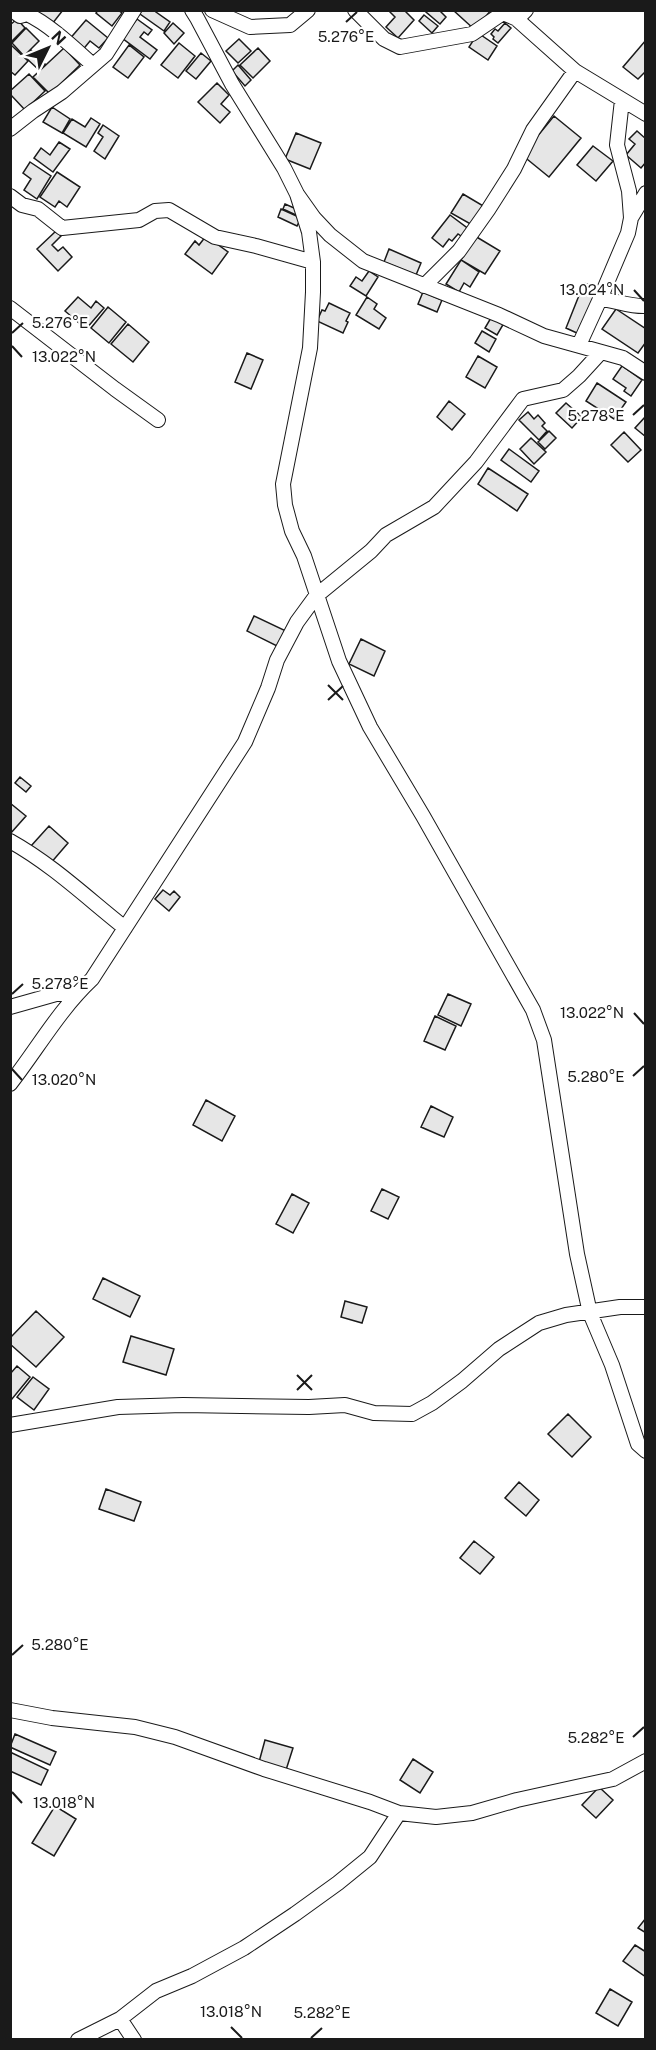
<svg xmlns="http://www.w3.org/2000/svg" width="656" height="2050" font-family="'Public Sans',sans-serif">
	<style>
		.building { fill: #e6e6e6; stroke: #1a1a1a; stroke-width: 1.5 }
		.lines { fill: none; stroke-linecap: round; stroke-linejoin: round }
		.street-casing { stroke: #1a1a1a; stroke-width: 16 }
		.street { stroke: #fff; stroke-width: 14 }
		.ticks { fill: none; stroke: #1a1a1a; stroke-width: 2 }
		.ticks-label { font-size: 15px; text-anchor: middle; fill: #1a1a1a; stroke: #fff; stroke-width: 4.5; stroke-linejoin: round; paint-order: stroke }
	</style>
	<rect width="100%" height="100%" fill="#fff"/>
	<path class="building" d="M37,10H63L49,28L33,15Z
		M98,10H118L122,13L112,26L96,13Z
		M142,10H153L170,22L164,31L140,14Z
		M388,10H404L414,20L398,38L386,27L395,17Z
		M427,10H439L446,17L440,24L426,12Z
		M453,10H491L475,30Z
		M424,15L438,26L432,33L419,21Z
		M17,19L25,28L10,43V25Z
		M137,19L152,30L148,35L144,32L140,37L157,50L150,59L122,38Z
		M86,20L108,38L99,48L90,41L81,52L68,41Z
		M173,23L184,33L174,44L164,33Z
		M505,23L511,28L498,43L493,39L494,37L491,34L495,29L498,31Z
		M26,28L39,41L24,56L12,43Z
		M478,33L497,46L488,60L469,47Z
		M239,39L251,51L238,63L226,51Z
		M646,40V71L638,79L623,67Z
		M179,43L195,56L178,78L161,65Z
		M10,44L28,61L15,75L10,71Z
		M129,45L144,57L128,78L113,67Z
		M64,48L80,65L50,94L33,77Z
		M258,48L270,61L253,78L240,65Z
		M31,50L45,64L39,70L25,57Z
		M201,53L211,61L196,79L186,71Z
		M238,65L251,80L245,86L232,71Z
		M29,74L45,91L25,110L10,94V91Z
		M217,83L229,95L221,104L230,112L220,123L198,102Z
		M52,107L70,119L62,133L43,122Z
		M554,116L581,138L549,177L522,155Z
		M91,118L100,124L86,147L63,133L72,119L85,127Z
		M103,125L119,136L105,159L94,151L103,137L98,133Z
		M637,131L646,139V162L641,168L626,155L635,144L629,139Z
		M296,133L321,143L310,169L285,159Z
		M59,142L70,149L53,172L34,158L41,148L50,155Z
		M593,146L613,161L596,181L577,165Z
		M30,162L51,176L37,199L24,190L31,179L23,173Z
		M57,172L80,187L67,207L59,201L55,207L40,197Z
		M463,194L485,207L474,226L451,213Z
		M285,204L301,211L298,216L283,209Z
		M281,209L301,218L297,226L278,217Z
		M450,215L470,230L464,238L458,234L452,241L449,239L443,247L432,238Z
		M56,231L61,236L52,245L58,251L63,247L72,257L58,271L37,249Z
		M206,236L228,252L212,274L185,254L195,241L199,245Z
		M475,236L500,251L485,274L461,260Z
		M389,249L421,263L416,275L384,262Z
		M461,260L479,272L470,287L464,283L459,292L446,284Z
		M369,271L378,277L366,296L350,286L356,277L362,281Z
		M584,283L598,288L579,334L566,328Z
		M423,292L442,300L437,312L418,304Z
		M78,297L91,308L96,301L104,308L86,329L65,311Z
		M367,297L377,304L374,309L386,318L379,329L356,315Z
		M329,303L350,313L346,321L348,322L343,333L317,321L322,310L325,311Z
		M108,307L126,322L109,343L91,328Z
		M616,309L646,329V342L638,353L602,329Z
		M492,316L504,323L497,335L485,328Z
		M128,324L149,342L133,362L111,344Z
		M482,331L496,339L489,352L475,343Z
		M247,353L263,360L251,389L235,382Z
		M478,356L497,367L485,388L466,377Z
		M622,366L642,380L631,396L624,391L626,388L613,379Z
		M597,383L626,402L614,419L586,401Z
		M449,401L465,414L452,430L437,417Z
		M566,403L582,417L572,428L556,413Z
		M528,412L534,419L538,415L545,423L542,426L547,431L539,440L519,420Z
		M646,416V437L635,428Z
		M549,431L556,438L545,449L538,442Z
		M624,432L641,450L628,462L611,445Z
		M531,438L546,452L534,464L520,449Z
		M509,449L539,471L531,482L501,460Z
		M488,468L528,494L517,511L478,484Z
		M254,616L286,631L279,647L247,631Z
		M361,639L385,651L374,676L349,664Z
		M20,777L31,786L26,792L15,783Z
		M10,803L26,816L10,834Z
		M49,826L68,843L50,864L31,846Z
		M163,890L170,895L174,891L180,897L169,911L155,899Z
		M448,994L471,1004L461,1026L438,1015Z
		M435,1016L456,1026L445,1050L424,1041Z
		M206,1100L235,1116L222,1141L193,1125Z
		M431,1106L453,1117L444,1137L421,1127Z
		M382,1189L399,1197L388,1219L371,1211Z
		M292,1194L309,1203L293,1233L276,1224Z
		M103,1278L140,1296L130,1317L93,1299Z
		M345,1301L367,1307L362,1323L341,1317Z
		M36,1311L64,1337L36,1367L10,1344V1338Z
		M131,1336L174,1349L166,1375L123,1362Z
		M17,1366L30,1377L12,1399L10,1397V1374Z
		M33,1377L49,1389L34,1410L17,1397Z
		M568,1414L591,1437L572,1457L548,1434Z
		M519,1482L539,1500L526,1516L505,1498Z
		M106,1489L141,1502L134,1521L99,1509Z
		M474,1541L494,1557L480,1574L460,1558Z
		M15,1734L56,1752L50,1765L10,1747Z
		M265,1740L293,1748L286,1770L259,1762Z
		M10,1752L48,1770L41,1785L10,1771Z
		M413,1759L433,1772L420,1793L400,1780Z
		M599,1787L613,1800L596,1818L582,1805Z
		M55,1806L76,1819L54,1856L32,1843Z
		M646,1918V1933L638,1928Z
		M635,1945L646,1952V1977L623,1961Z
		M610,1989L632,2002L618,2026L596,2013Z"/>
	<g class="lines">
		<g class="street-casing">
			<path id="street" d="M12,10L20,16L27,14C49,24 75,49 93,65
				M192,10L197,18L232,84L284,168L297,194L314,218L330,235L363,261L499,315L544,336L623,358L646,373
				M212,10L250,27L290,25L308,10
				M355,10L384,39L400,47L472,34L503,13L517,19L526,10
				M511,14L575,71L646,114
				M622,100L617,145L629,191L631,218
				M10,129L33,111L62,92L106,54L134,10
				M297,194L309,232L313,262V292L310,348L283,484L285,505L292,531L304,556L339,661L370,727L423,816L533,1010L544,1040L577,1254L590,1313L612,1365L638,1444L646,1451
				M10,196L22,205L38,209L62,228L139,220L155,211L169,210L215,237L256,246L313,262
				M424,286L459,251L488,210L514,169L533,130L575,71
				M600,299L628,233L631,218L646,193
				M10,308L115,389L158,420
				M579,345L600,299C615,300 630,307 646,306
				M10,841C53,865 87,898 125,928
				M10,1007L56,994H76
				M10,1084C38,1048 59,1010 92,979L245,742L268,688L277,660L297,622L316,596L371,551L386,535L434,507L476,462L523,399L563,390L579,376L601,352
				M10,1425L118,1407L183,1405L309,1407L345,1405L374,1413L412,1414L432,1403L462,1381L499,1349L539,1323L566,1315L620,1307H646
				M10,1710L52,1718L135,1727L175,1737L264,1769L370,1802L399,1813L436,1817L472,1813L517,1800L613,1779L646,1761
				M120,2019L134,2040
				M78,2040L120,2019L156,1991L192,1976L244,1948L295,1914L338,1883L370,1857L399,1813"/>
		</g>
		<use href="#street" class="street"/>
	</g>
	<path class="ticks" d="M346,22L357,12M634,290L644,301M12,333L23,323M12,346L22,357M633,415L644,405M328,685L343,700M328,700L343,686M12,994L23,984M634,1013L644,1024M12,1069L22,1080M633,1076L644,1066M297,1375L312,1390M297,1390L312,1375M12,1655L23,1645M633,1737L644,1727M12,1792L22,1803M231,2027L242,2038M311,2038L322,2028"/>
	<g class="ticks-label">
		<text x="346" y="42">5.276°E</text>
		<text x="592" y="295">13.024°N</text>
		<text x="60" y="328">5.276°E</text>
		<text x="64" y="362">13.022°N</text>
		<text x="596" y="421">5.278°E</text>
		<text x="60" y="989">5.278°E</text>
		<text x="592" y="1018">13.022°N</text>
		<text x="596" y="1082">5.280°E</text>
		<text x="64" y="1085">13.020°N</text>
		<text x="60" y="1650">5.280°E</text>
		<text x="596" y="1743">5.282°E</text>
		<text x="64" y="1808">13.018°N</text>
		<text x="231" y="2017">13.018°N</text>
		<text x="322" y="2018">5.282°E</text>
	</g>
	<rect width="656" height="2050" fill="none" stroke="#1a1a1a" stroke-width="24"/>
	<g transform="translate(48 48) rotate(47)" stroke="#ffffff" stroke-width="4.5" paint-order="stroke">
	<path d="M0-4.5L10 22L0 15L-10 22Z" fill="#1a1a1a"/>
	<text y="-9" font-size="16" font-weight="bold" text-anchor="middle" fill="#1a1a1a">N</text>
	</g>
</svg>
